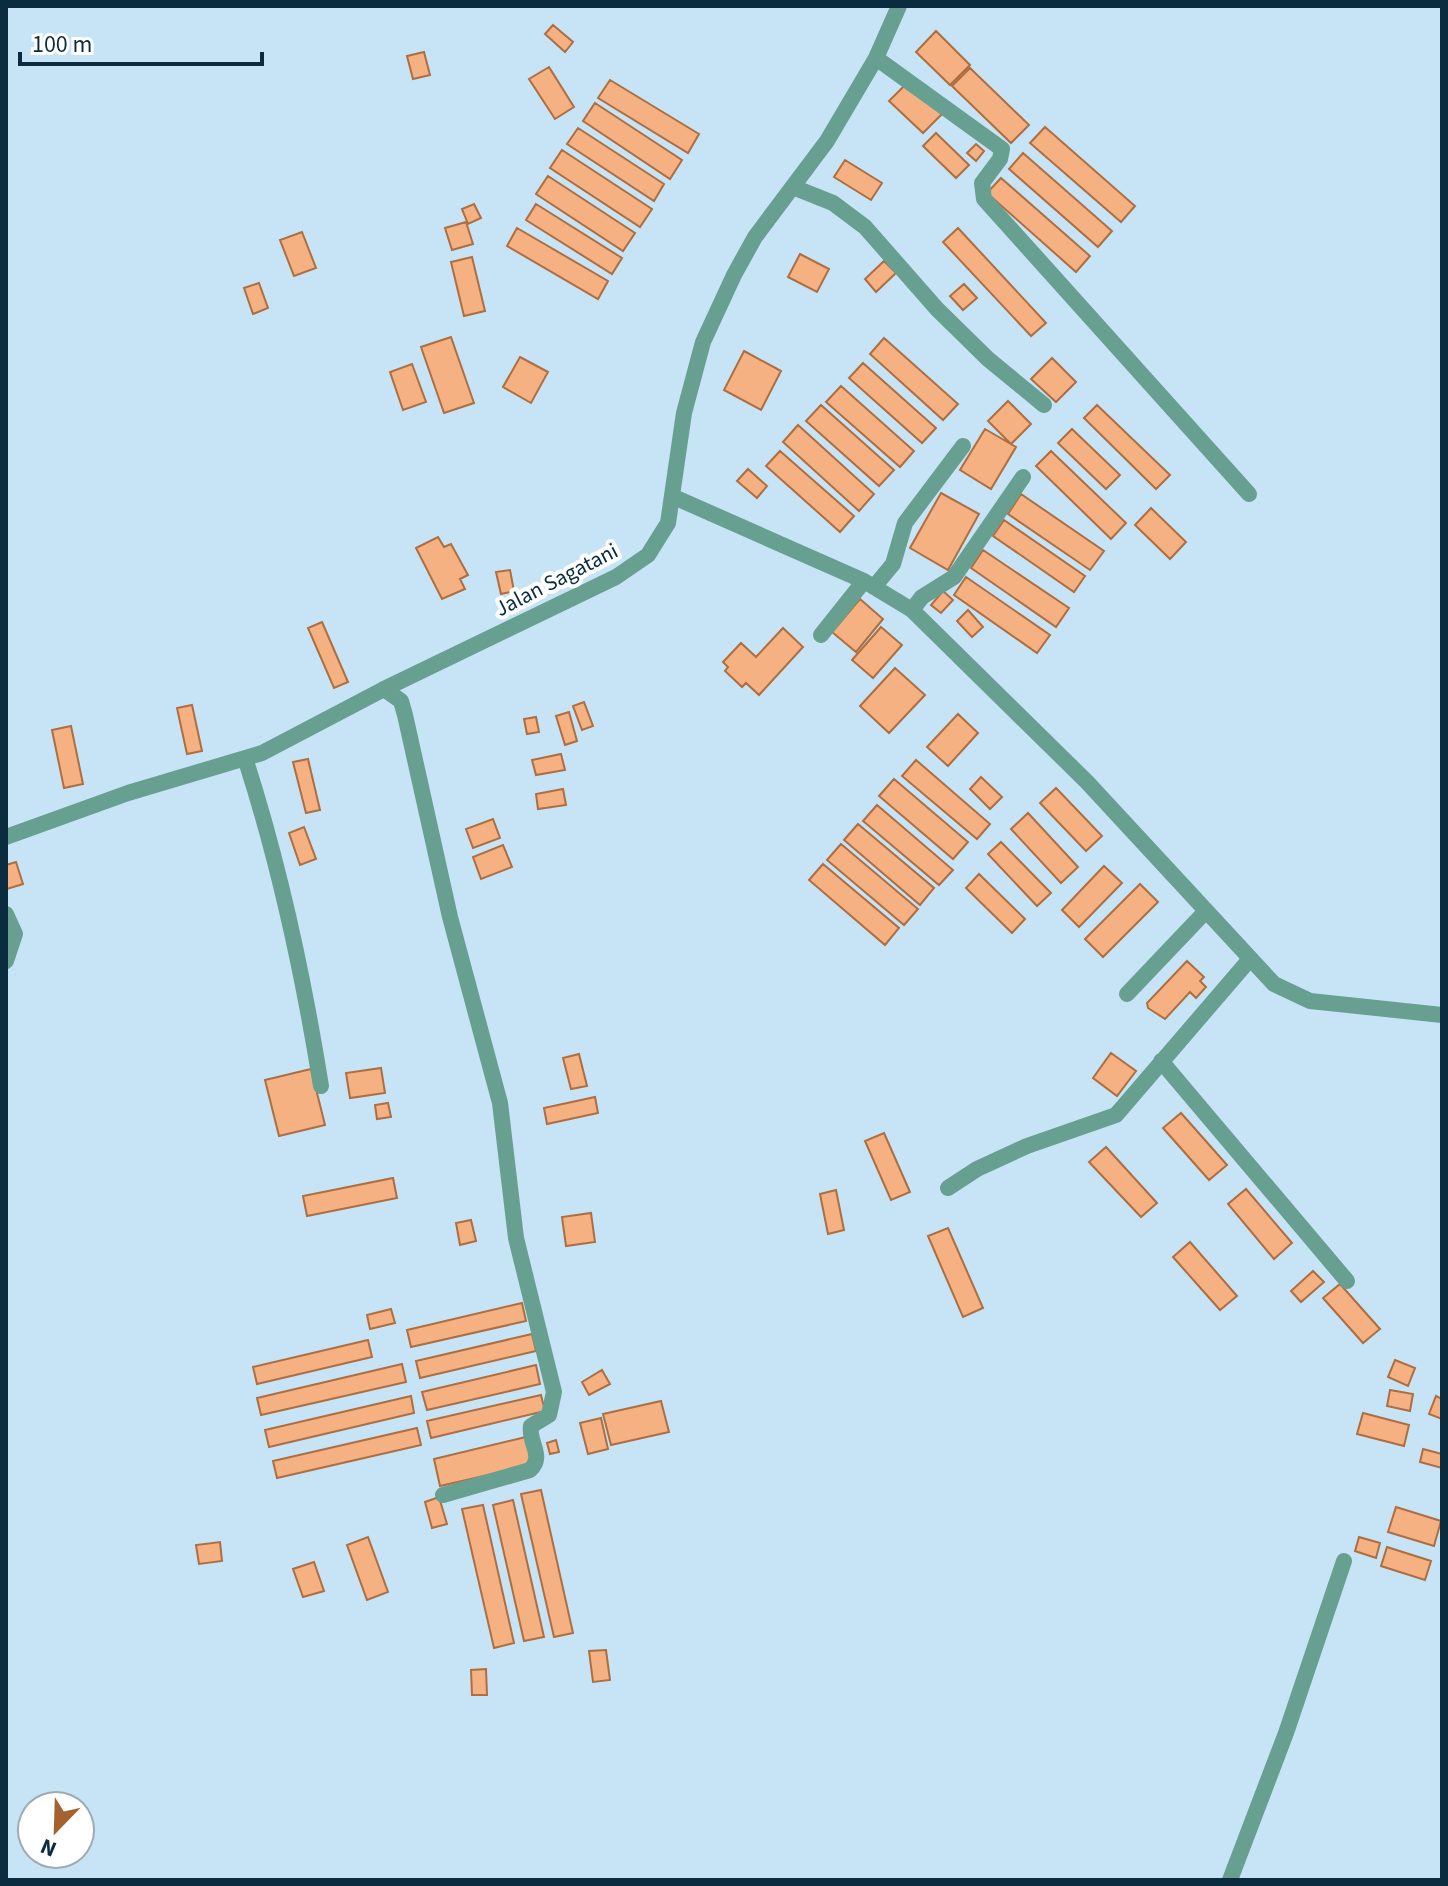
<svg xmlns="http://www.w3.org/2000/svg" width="1448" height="1886" font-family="'Source Sans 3',sans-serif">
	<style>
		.building { fill: #f5b182; stroke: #ad6e41; stroke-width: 2 }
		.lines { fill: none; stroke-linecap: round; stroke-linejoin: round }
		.minor { stroke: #67a090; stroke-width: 16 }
		.labels { text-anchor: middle; stroke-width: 8; stroke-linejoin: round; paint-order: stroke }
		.street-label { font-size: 22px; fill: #0a2c3e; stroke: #fff }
	</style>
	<rect width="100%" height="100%" fill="#c6e4f6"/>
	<path class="building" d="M553,25L573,42L565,52L545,34Z
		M936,31L970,65L950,85L916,52Z
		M424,52L430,75L413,79L407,56Z
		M549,67L574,107L555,119L529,79Z
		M970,68L1029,125L1011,143L952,86Z
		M610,80L699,134L688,153L598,98Z
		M907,83L943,113L923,133L889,101Z
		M595,103L682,160L670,179L583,121Z
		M1045,127L1135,206L1121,222L1030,143Z
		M578,128L664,184L654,201L567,144Z
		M936,133L969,165L956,178L923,146Z
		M976,144L984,151L976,161L967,153Z
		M562,150L652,209L640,227L550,168Z
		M1023,153L1112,231L1098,247L1009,169Z
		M845,160L882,183L871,200L834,177Z
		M548,176L635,233L623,251L536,194Z
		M1001,178L1090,256L1076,272L987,193Z
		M474,204L481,218L468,224L462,209Z
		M536,204L622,258L612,274L526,220Z
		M466,222L473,244L452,250L445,228Z
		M517,228L608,281L598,299L507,246Z
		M958,228L1046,323L1031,336L943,242Z
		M302,232L316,268L294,276L280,240Z
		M800,254L829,269L817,292L788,277Z
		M472,257L485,311L464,316L451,262Z
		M884,261L896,273L876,292L865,279Z
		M259,283L268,308L253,314L244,288Z
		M964,284L977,298L963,310L950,296Z
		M451,337L474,403L444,413L421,347Z
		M884,338L958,404L943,420L870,354Z
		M744,351L781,371L761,410L724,390Z
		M520,357L548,372L531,403L503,387Z
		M1052,358L1076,382L1056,402L1031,379Z
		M863,363L936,428L922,443L849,378Z
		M412,364L426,402L403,410L390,372Z
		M841,386L914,451L900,467L826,402Z
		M1008,401L1031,424L1011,444L988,421Z
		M821,405L894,470L879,486L806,421Z
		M1097,405L1170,475L1156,489L1084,418Z
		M798,425L874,494L859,511L783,442Z
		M985,429L1016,447L991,489L960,470Z
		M1072,429L1120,475L1106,489L1058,443Z
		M780,451L854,516L840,532L766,466Z
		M1051,451L1126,523L1111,539L1036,466Z
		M748,469L767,486L757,498L737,481Z
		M941,493L979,514L948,570L910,548Z
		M1021,494L1104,551L1090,570L1008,514Z
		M1151,508L1186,542L1170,559L1135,525Z
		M1004,520L1085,576L1074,592L993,536Z
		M438,537L444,547L451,544L468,575L460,579L465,589L442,599L416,548Z
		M983,550L1069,608L1056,627L971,568Z
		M510,570L514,591L501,594L496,572Z
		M966,577L1050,635L1037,653L954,595Z
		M943,591L953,600L941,613L931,605Z
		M860,599L883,619L856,652L832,632Z
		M968,610L983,627L972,637L957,621Z
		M322,622L348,682L334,688L308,628Z
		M881,627L902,645L873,678L852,660Z
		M783,628L803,647L759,695L746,683L742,687L725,671L728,667L723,662L741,643L756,657Z
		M895,668L925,695L889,733L860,706Z
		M584,702L593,726L582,730L573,706Z
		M192,705L202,751L187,754L177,708Z
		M569,712L577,741L565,745L556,716Z
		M958,714L978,733L948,766L927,747Z
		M536,717L539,732L527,734L524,719Z
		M71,726L83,784L64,788L52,730Z
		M561,754L565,770L536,775L532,760Z
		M308,759L320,810L306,813L293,762Z
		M916,760L990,824L977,839L902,776Z
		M981,777L1002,797L990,809L970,789Z
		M894,779L968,842L953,859L879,796Z
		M1056,788L1102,836L1086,851L1040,803Z
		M563,789L566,805L538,809L536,794Z
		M877,805L953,870L939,885L863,821Z
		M1028,813L1078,867L1061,883L1011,829Z
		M493,819L500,838L473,848L466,829Z
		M858,824L934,888L920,905L844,840Z
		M304,827L316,859L300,865L289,833Z
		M1001,842L1051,893L1037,906L988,854Z
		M841,844L918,909L904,925L827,860Z
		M503,845L512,867L481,879L473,857Z
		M16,862L23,884L7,889L6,865Z
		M823,864L899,928L885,945L809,880Z
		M1104,866L1122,883L1079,927L1062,910Z
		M979,874L1025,919L1012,933L966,888Z
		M1140,884L1158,902L1103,957L1085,939Z
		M1187,961L1204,977L1200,981L1206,987L1196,998L1190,992L1165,1019L1148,1008L1147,1003Z
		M1111,1053L1136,1071L1117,1096L1093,1078Z
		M579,1054L587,1086L571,1089L563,1058Z
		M381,1068L385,1093L350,1098L346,1073Z
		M311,1069L325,1125L279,1136L265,1080Z
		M595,1097L598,1113L547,1124L544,1108Z
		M388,1103L391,1117L377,1119L375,1105Z
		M1181,1113L1227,1165L1209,1180L1163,1128Z
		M884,1133L910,1192L891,1200L865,1141Z
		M1106,1147L1157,1203L1141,1217L1089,1162Z
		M393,1178L397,1198L307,1216L303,1196Z
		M1246,1189L1292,1243L1274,1259L1228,1204Z
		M836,1190L844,1230L828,1234L820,1194Z
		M591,1213L595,1242L566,1246L562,1217Z
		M471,1220L476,1241L460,1245L456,1223Z
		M948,1228L983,1308L963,1317L928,1236Z
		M1190,1242L1237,1296L1220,1310L1173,1257Z
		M1313,1271L1324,1282L1301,1302L1291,1291Z
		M1340,1284L1380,1329L1363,1343L1323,1298Z
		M522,1303L526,1321L411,1347L407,1330Z
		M391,1309L395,1323L370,1329L367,1315Z
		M532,1334L536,1351L420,1378L416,1361Z
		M368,1340L372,1357L257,1384L253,1367Z
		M1395,1360L1415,1368L1408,1386L1388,1377Z
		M402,1364L406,1382L261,1415L257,1398Z
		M536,1365L540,1384L427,1410L422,1392Z
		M602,1370L610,1384L589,1395L582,1382Z
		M1390,1390L1413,1394L1410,1411L1387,1406Z
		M541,1395L545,1411L431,1438L427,1421Z
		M411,1396L414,1413L269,1447L265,1430Z
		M1436,1396L1442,1399V1419L1429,1414Z
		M661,1401L669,1432L611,1445L603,1414Z
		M1363,1413L1409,1425L1404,1446L1357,1434Z
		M601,1418L608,1449L588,1454L580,1423Z
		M417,1428L421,1445L277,1478L273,1461Z
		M526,1437L532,1465L440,1486L434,1459Z
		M556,1440L559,1452L550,1454L547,1443Z
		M1423,1449L1442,1454V1468L1420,1462Z
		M541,1490L573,1633L554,1637L521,1494Z
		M439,1497L447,1524L432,1528L425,1502Z
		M513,1500L544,1637L524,1641L493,1505Z
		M483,1505L514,1643L494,1648L462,1509Z
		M1396,1507L1441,1521L1434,1546L1388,1532Z
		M368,1537L388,1592L367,1600L347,1545Z
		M1359,1537L1380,1543L1376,1558L1355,1551Z
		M220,1542L222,1561L199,1564L196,1545Z
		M1387,1547L1431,1561L1425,1580L1381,1566Z
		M314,1562L324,1591L303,1597L293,1569Z
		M606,1650L610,1680L593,1682L589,1651Z
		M486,1669L487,1695H472L471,1670Z"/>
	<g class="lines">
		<path class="minor" d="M876,58L1002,149L1000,159L982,183L984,199L1249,494
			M793,187L833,203L865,227L937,309L988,359L1044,405
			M674,497L864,581L912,610L1087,782L1274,984L1310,1001L1442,1015
			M874,587L893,564L905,523L963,446
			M912,610L922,597L954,577L1023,477
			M821,635L864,581
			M384,689L401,701L405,715L450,917L500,1103L516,1238L554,1392L549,1415L531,1426C528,1443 545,1456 530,1470L443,1495
			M245,758C280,866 303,974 321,1086
			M6,837L128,793L262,753L384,689L616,577L648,555L668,523L684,413L703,342L734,275L755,237L827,141L876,58L899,6
			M6,914L15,934L6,961
			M1127,994L1205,912
			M1161,1061L1347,1281
			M948,1188L977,1169L1027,1146L1116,1115L1250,959
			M1230,1880L1286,1733L1344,1561"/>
	</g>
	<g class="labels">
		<g class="street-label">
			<text transform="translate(556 579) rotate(-27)" y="8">Jalan Sagatani</text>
		</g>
	</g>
	<rect width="1448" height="1886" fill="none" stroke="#0a2c3e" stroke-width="16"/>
	<g transform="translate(56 1830) rotate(203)"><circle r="38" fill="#ffffff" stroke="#9dabb2" stroke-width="2"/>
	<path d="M0-6L14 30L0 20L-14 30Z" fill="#a4622f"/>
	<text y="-12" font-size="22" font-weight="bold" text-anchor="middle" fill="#0a2c3e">N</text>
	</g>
	<path d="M20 52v12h242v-12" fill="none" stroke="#0a2c3e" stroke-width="4"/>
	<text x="32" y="52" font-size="24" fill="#0a2c3e" stroke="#ffffff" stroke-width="6" paint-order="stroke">100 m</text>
</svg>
